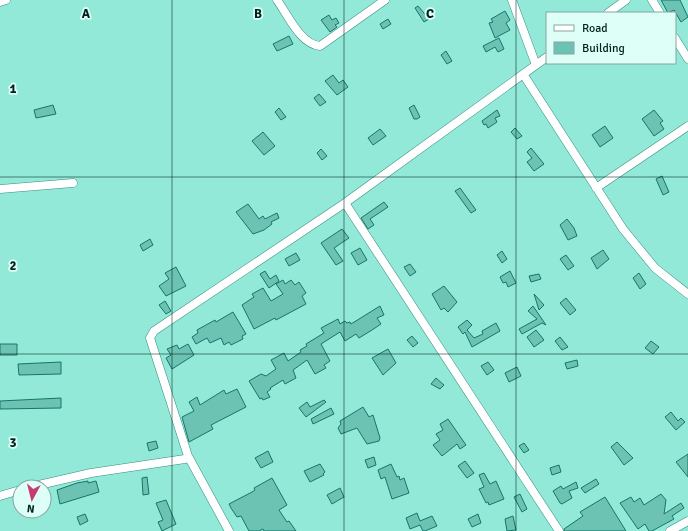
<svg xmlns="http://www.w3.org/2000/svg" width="688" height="531" font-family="Signika,sans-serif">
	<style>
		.building { fill: #6dc3b3; stroke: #147668 }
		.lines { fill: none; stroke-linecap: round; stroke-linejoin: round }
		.minor-casing { stroke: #368e80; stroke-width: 9 }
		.minor { stroke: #fff; stroke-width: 8 }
		.grid { fill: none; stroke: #00211c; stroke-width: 1; stroke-opacity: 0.55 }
		.grid-label { font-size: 13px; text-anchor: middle; font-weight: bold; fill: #00211c; stroke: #defff7; stroke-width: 3.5; stroke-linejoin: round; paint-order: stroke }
	</style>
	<rect width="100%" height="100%" fill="#93e9d8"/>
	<path class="building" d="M661,0H680L688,17L681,22L674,10L668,13Z
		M418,6L429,19L424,22L415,8Z
		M505,11L510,20L506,23L510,30L495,38L489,23L493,22L491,19Z
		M329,15L332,20L336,18L339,23L335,25L337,27L330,32L321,20Z
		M388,19L391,24L383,29L380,24Z
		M289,36L293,44L277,51L273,44Z
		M499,38L504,49L498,52L495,47L486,52L483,46Z
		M446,51L452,61L447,64L441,55Z
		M333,75L339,83L343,80L348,87L337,95L325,81Z
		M319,94L326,102L320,106L314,98Z
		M53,105L56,114L36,118L34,110Z
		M414,105L420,117L417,119H414L409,108Z
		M279,108L286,117L281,120L275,112Z
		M497,110L500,116L495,118L497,122L488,128L486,124L484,125L482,121Z
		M654,110L663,121L660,123L664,129L654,136L642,119Z
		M605,126L613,138L600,147L592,135Z
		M515,128L522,136L517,139L511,132Z
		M380,129L386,136L373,145L368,138Z
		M263,132L275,146L264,155L252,141Z
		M531,148L544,164L534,171L527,162L532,158L527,152Z
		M321,149L327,156L322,160L317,153Z
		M662,176L669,192L663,195L656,179Z
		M460,188L476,210L471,213L455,191Z
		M384,202L388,207L370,219L374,225L368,229L361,218Z
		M248,204L259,219L263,216L265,219L277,213L279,218L271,222L272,224L264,230L253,234L236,212Z
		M567,219L574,228L577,236L568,240L560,225Z
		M342,229L349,238L334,248L343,261L336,265L321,243Z
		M150,239L153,245L143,251L140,245Z
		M360,248L367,260L358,265L351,253Z
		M603,250L609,259L597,269L591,258Z
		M502,251L507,259L502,263L497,255Z
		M296,253L300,260L289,266L285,259Z
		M566,255L574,266L568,270L560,259Z
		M410,264L416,272L410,276L404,267Z
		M176,267L186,286L166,296L159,286L169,279L165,273Z
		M265,271L270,279L276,275L279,281L269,288L260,274Z
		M510,271L516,283L508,287L506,282L503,283L500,277Z
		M639,273L646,284L640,289L633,278Z
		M539,274L541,279L531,282L529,276Z
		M283,280L285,284L291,280L295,285L299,282L306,293L302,296L306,304L276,320L275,318L254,329L242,305L254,297L252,294L263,288L271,301L283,294L276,284Z
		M444,286L457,302L448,312L444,308L441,310L432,294Z
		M534,294L544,305L539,310Z
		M566,298L576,310L570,315L560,303Z
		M165,301L171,311L166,314L159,305Z
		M380,306L384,315L377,318L381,324L372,330L359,338L356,334L345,341L340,332L321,344L330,361L324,365L326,368L315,374L307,360L293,370L296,378L285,384L283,380L270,388L271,389L267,392L270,397L263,400L262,398L260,399L249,381L261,374L266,376L276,369L271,360L284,353L288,361L301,352L300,350L307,346L306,344L324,333L321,328L338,319L340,324L345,321L347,323L350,322L351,324Z
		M533,306L546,325L542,323L522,334L519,329L537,319L528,311Z
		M233,312L246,334L242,336L243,339L231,345L229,342L224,345L221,338L210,343L207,338L196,344L192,337L198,333L197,330L215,320L216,322Z
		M467,320L472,325L467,330L474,338L483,334L482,331L496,323L500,331L472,347L465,332L463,334L458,327Z
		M536,330L544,340L534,347L527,337Z
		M412,336L418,343L413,347L407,340Z
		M560,337L568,347L562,350L555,341Z
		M651,341L659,347L653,354L645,348Z
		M0,344H17V355H0Z
		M188,344L194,355L172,369L166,358L171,355L167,349L177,345L179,349Z
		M388,349L396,363L383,375L372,358Z
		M577,360L578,366L567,369L565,363Z
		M61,362V374L19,375L18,364Z
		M488,362L494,370L487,375L481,366Z
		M517,367L521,376L509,382L505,373Z
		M436,378L444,385L440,389L431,384Z
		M237,389L246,407L211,425L213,429L189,442L182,417L194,411L189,402L197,397L200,405L224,390L226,394Z
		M61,398V408L0,409V401Z
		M324,400L326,402L306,417L299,408L307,402L310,407Z
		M363,407L369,417L373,415L380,438L379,441L367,444L357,428L341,434L338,428L341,424L340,421Z
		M331,408L334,414L313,424L311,419Z
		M671,412L678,421L681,418L685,422L676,430L665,417Z
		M448,419L466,445L460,449L457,444L442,456L433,445L440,440L436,434L443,430L440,424Z
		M156,441L158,448L149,451L147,443Z
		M617,442L633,458L624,465L611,447Z
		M524,443L529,450L524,453L519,446Z
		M268,451L273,462L261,468L255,458Z
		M688,454V477L676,462Z
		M374,457L376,465L368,468L365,460Z
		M465,461L474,473L467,478L458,466Z
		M320,464L325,472L323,474L324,475L310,482L304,471Z
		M391,464L397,477L399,476L400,480L404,478L409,493L392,499L385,477L381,479L378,470Z
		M559,465L561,472L552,475L550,468Z
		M484,473L490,484L496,481L504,499L489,505L488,502L486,503L479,489L484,487L479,475Z
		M147,477L149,494L143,495L142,478Z
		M272,478L287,505L279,510L287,522L289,521L296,531H264L263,529L259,531H249L241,516L237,517L231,508L229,504L252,492L255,490L254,488Z
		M596,479L599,484L585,493L581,488Z
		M88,481V483L96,481L99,492L60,504L57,490L77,483Z
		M576,482L578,488L569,491L572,498L562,504L560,503L553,491L561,486L563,489Z
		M340,488L344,497L332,504L327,495Z
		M520,494L527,509L522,512L514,497Z
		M661,494L666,500L664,514L681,503L684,508L672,516L674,519L652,531H649L645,524L638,529L620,503L631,497L634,502L640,498L644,505Z
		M605,497L626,531H564V529L583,516L580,512Z
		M166,500L176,524L162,531L158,522L163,520L156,503Z
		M417,513L420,521L432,516L437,526L425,531H423L420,525L410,529L406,518Z
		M85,514L88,521L80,525L77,517Z
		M478,514L481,523L472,527L468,519Z
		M513,516L516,530L507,531L505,519Z"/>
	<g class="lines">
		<g class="minor-casing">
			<path id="minor" d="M277,0C288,15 300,44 320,46L385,0
				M512,0L536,65
				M652,0L660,13
				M0,2L6,0
				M608,13L626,0
				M675,38L688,59
				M523,74L623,229L655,268L688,294
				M596,188L688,126
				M0,189L73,183
				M345,203L559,531
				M188,456L229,531
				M30,487L91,473L185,459L188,456L150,338L154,331L345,203L547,57
				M0,496L20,490
				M670,531L688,521"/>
		</g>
		<use href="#minor" class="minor"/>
	</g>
	<path class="grid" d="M172,0V531M344,0V531M516,0V531M0,177H688M0,354H688"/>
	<g class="grid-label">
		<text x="86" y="18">A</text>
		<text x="258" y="18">B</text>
		<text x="430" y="18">C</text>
		<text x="13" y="93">1</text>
		<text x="13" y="270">2</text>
		<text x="13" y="447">3</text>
	</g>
	<rect x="546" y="12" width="130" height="52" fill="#defff7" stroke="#85a69f"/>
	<rect x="554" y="25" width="20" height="6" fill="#ffffff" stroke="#85a69f"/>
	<text x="582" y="32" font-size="12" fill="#00211c">Road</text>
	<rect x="554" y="42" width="20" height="12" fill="#6dc3b3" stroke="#85a69f"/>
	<text x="582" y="52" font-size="12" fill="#00211c">Building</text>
	<g transform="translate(32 499) rotate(187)"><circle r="19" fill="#defff7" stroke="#85a69f"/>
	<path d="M0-3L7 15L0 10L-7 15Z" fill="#c73c72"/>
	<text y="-6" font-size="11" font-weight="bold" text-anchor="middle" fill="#00211c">N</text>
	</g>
</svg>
